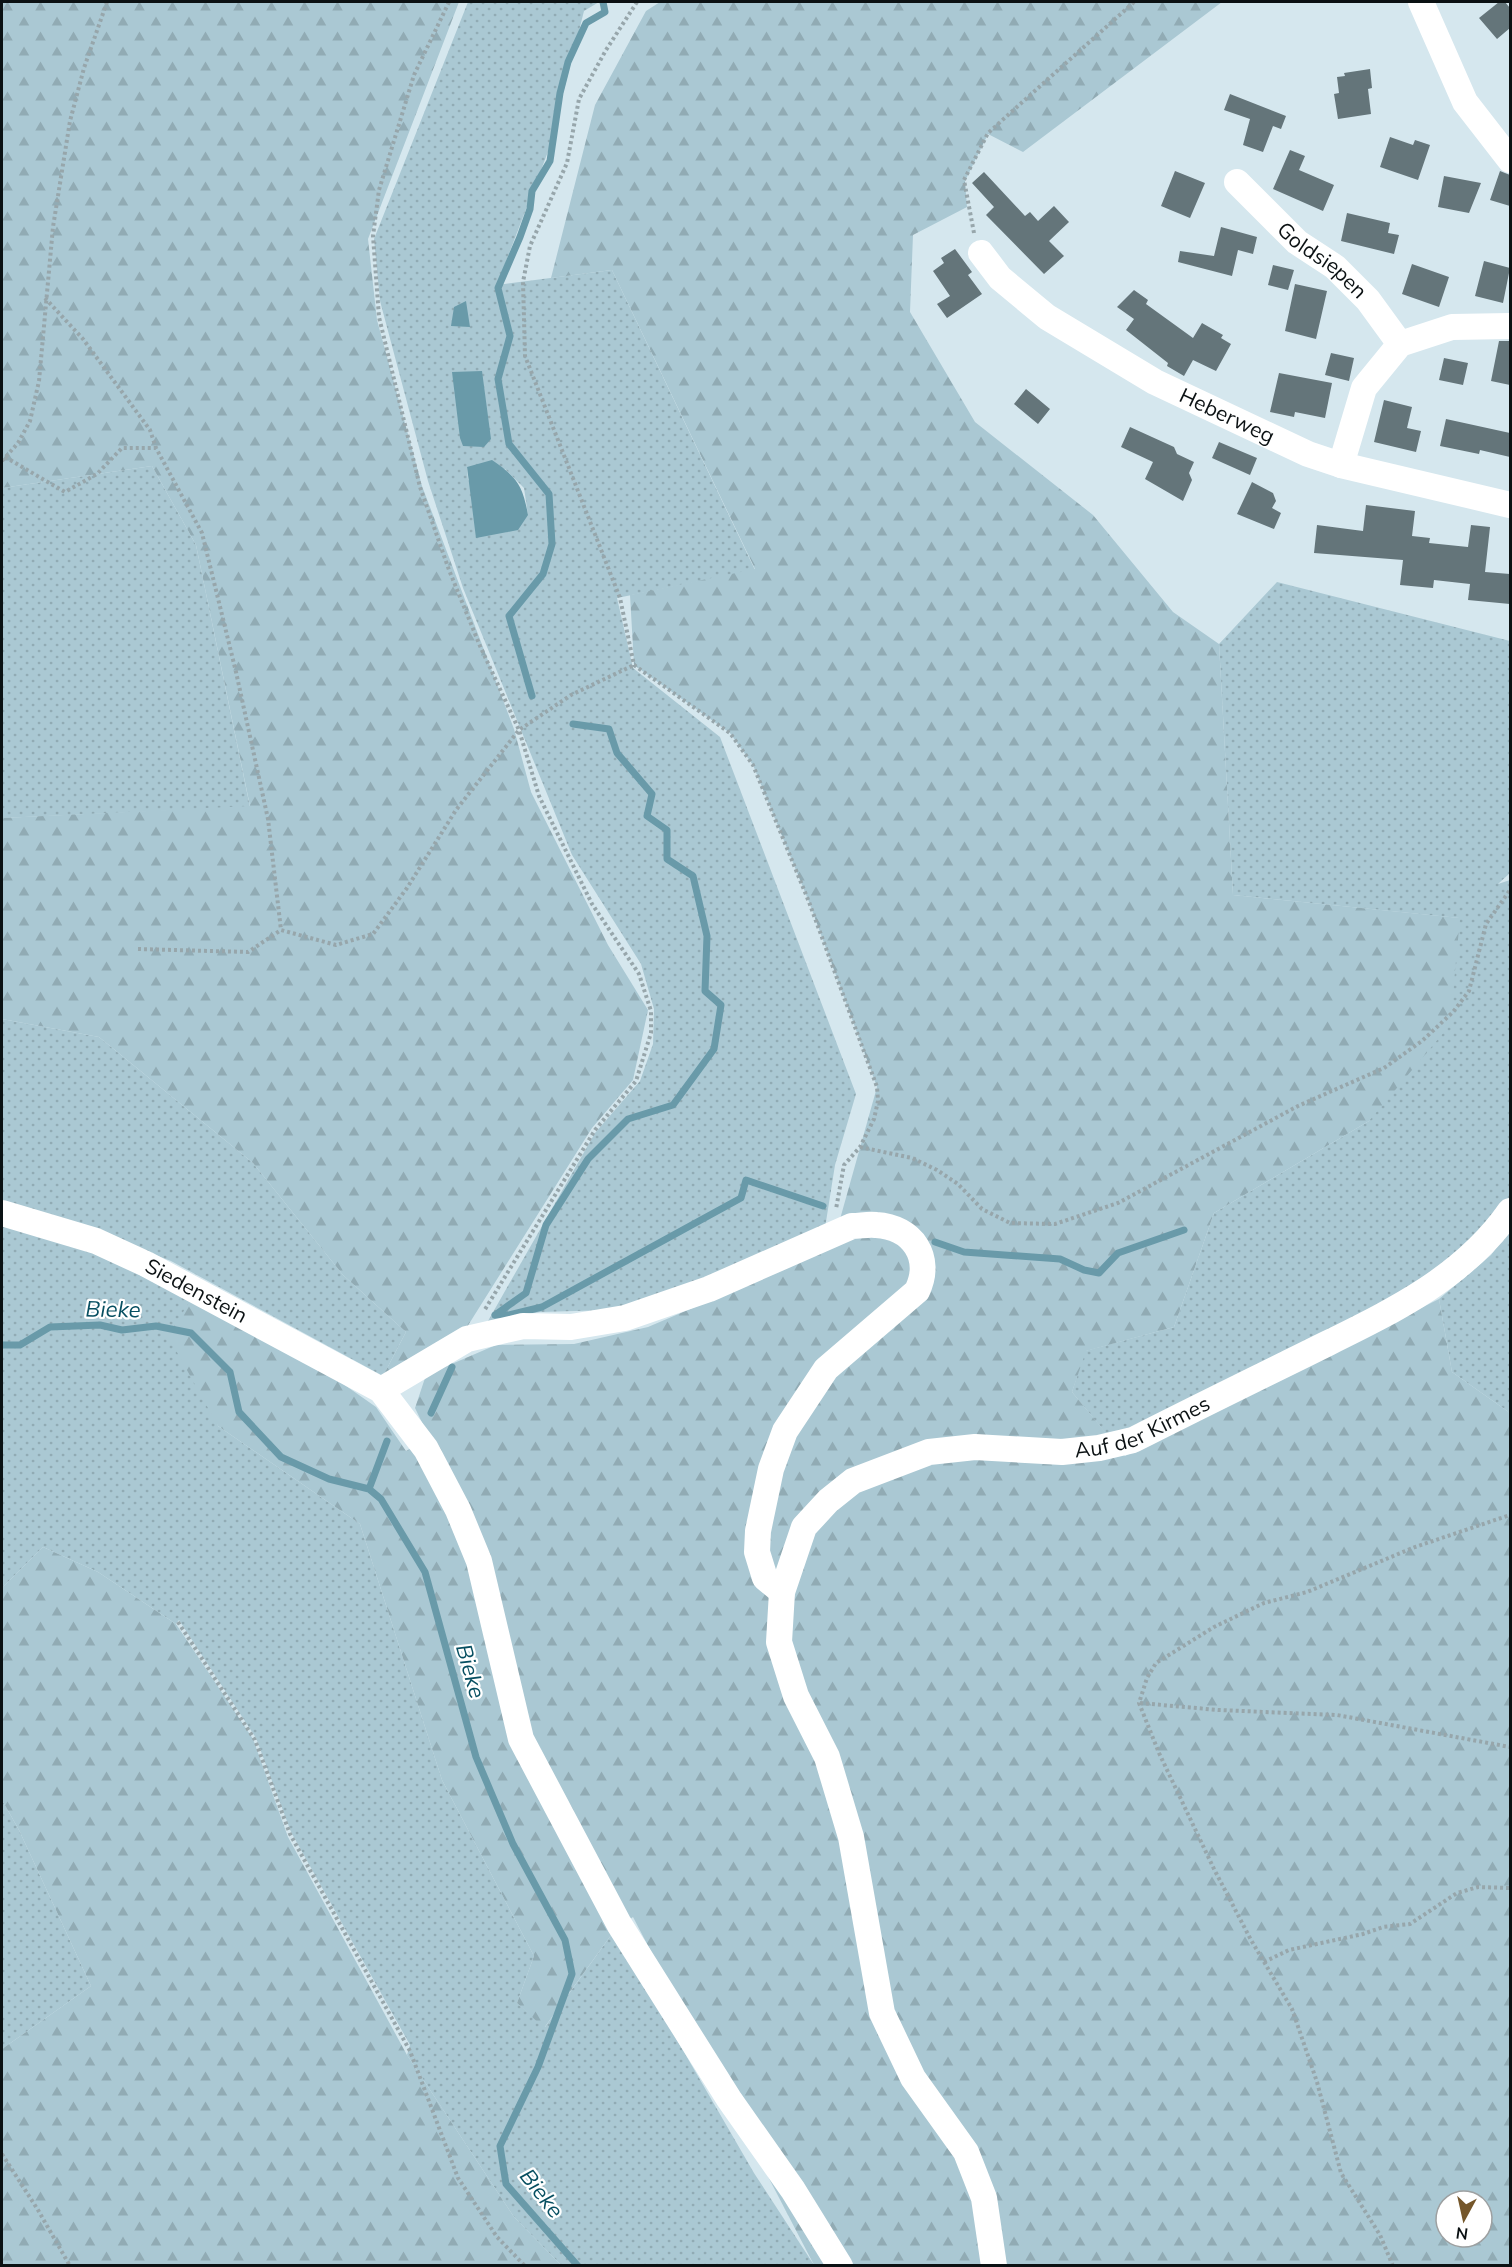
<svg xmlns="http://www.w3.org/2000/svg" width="1512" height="2267" font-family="Mulish,sans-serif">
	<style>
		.grass { fill: url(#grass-dots); fill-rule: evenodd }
		.forest { fill: url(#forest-firs); fill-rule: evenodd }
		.water { fill: #699aa9 }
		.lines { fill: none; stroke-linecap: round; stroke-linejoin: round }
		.stream { stroke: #699aa9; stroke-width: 7 }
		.building { fill: #64757a }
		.path { stroke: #97a6ab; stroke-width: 4; stroke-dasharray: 3 3; stroke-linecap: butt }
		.minor { stroke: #fff; stroke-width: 26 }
		.labels { text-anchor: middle; stroke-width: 4.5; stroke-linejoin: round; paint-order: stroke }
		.street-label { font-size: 21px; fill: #0b1113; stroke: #fff }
		.water-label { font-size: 22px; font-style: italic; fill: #074f61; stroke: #fff }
	</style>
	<defs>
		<pattern id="grass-dots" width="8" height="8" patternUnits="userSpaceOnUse" patternTransform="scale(1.5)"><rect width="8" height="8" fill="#aac8d3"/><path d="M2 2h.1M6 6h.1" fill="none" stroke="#91abb4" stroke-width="1.8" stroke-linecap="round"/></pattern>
		<pattern id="forest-firs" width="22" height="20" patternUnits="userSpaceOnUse" patternTransform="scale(1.5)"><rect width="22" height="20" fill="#aac8d3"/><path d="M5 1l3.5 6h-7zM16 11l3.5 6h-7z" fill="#91abb4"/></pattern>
	</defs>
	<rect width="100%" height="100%" fill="#d5e7ee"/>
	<path class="grass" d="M468,2H599L584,11L549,149L497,285L612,270L755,570L617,598L633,668L720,737L856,1094L835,1165L825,1228L707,1281L611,1310L540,1312L488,1321L595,1133L640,1081L653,1044L654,1009L641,964L572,855L463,588L428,481L380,301L374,239ZM467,467L505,469L524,488L528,515L468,480Z
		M152,466L196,545L250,807L2,818V488Z
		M1277,582L1510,641V873L1498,884L1510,880V1194L1505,1211L1422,1283L1163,1415L1108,1436L1072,1392L1085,1351L1174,1327L1214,1213L1369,1121L1459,918L1233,895L1219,644Z
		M2,1019L99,1037L253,1163L343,1275L406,1332L383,1376L171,1261L97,1233L2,1204Z
		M2,1221L88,1248L190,1301L218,1426L360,1524L442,1780L534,1956L517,2003L545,2027L614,1931L754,2173L814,2265H561L514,2217L407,2055L410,2045L291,1832L256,1738L179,1620L176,1624L98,1572L43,1547L2,1588Z
		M1510,1229V1413L1452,1372L1439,1299L1491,1255Z
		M2,1800L19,1830L91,1986L2,2049Z"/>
	<path class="forest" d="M2,2H459L368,239L377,320L422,486L514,729L531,792L608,945L648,1010L633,1080L592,1128L462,1335L383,1376L406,1332L343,1275L253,1163L99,1037L2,1019V818L250,806L196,545L152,466L2,488Z
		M660,2H1222L1023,152L988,134L965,181L967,207L913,235L910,312L975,422L1093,515L1173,612L1219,644L1233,895L1460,918L1450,1025L1369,1121L1214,1213L1174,1327L1086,1351L1072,1392L1125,1456L1439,1299L1452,1372L1510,1413V2265H814L633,1917L614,1931L544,2028L517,2003L534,1956L442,1780L360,1524L218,1426L168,1336L190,1301L339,1381L376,1407L406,1451L429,1437L415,1408L426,1375L496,1345L574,1344L648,1327L749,1284L835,1237L877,1087L809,902L753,765L730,733L634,665L630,595L755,569L612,270L551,278L595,105L646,11ZM1446,2201H1482V2237H1446Z
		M43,1547L98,1572L176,1624L253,1739L288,1837L407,2055L514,2217L561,2265H2V2049L91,1986L19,1830L2,1800V1588Z"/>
	<path class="water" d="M466,301L470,327L451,326L454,307Z
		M482,371L491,439L484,447L463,446L460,438L452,372Z
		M492,460C517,477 523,486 528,515L518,530L476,538L467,467Z"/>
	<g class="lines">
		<path class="stream" d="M532,696L509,616L543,574L552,544L549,494L509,444L498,379L510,336L498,288L520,237L530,209L532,191L550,161L560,93L568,62L586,23L605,12L603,2
			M935,1242L964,1252L1060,1259L1084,1270L1099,1273L1118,1253L1184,1230
			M495,1315L526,1293L546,1225L588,1159L628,1119L673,1105L714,1049L721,1005L705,991L707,936L693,876L667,859V830L647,816L652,794L617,753L609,729L573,724
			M495,1315H509L542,1307L741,1198L746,1180L823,1206
			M2,1345H20L50,1327L100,1325L122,1330L156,1326L191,1333L230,1372L239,1412L281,1457L329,1479L369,1489L381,1499L425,1572L476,1757L513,1844L565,1940L572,1974L538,2067L500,2146L506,2184L578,2266
			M431,1413L452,1367
			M369,1489L387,1441"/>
	</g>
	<path class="building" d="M1499,2H1505L1510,8V28L1497,39L1479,18Z
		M1370,69L1372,88L1368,89L1371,114L1338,119L1334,94L1339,93L1337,77L1345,76L1344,73Z
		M1230,94L1286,116L1281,129L1273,126L1263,152L1243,145L1250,119L1224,110Z
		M1390,137L1413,145L1415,140L1430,145L1418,180L1380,167Z
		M1290,150L1305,156L1299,170L1334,185L1323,211L1273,189Z
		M1175,171L1205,183L1190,218L1161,206Z
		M1500,171L1510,175V206L1490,200Z
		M984,172L1025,216L1030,212L1038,221L1054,206L1069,222L1049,241L1064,256L1044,274L986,215L994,207L972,183Z
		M1444,176L1481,183L1469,213L1438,207Z
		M1347,213L1390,223L1388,233L1399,235L1394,254L1341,241Z
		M1221,227L1257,237L1253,254L1238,250L1232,276L1178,262L1180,251L1214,256Z
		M955,249L972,272L968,275L982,294L947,318L937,304L950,296L933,271L944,263L941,258Z
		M1484,261L1510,268L1503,303L1475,296Z
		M1412,264L1449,277L1439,307L1402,294Z
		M1273,265L1294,270L1288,290L1268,285Z
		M1295,284L1327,291L1316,339L1285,331Z
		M1134,290L1148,300L1146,304L1193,338L1202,323L1223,335L1221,338L1231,344L1216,371L1193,360L1184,376L1167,366L1168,363L1126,330L1134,319L1117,307Z
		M1499,341H1510V385L1491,381Z
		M1331,353L1354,358L1349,381L1325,375Z
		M1444,358L1468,363L1463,385L1439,380Z
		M1279,373L1332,383L1325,418L1295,412L1294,417L1270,412Z
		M1026,389L1050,409L1038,424L1014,404Z
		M1384,400L1412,407L1407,428L1421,431L1416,452L1374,442Z
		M1446,419L1510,433V457L1480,450L1479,454L1440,446Z
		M1130,427L1174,447L1177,454L1194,462L1189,473L1192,480L1183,501L1145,479L1153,462L1121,447Z
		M1219,442L1257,458L1250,475L1212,458Z
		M1252,482L1273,493L1276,501L1272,508L1281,513L1274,529L1237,514Z
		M1366,505L1415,511L1412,536L1430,538L1429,543L1468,547L1471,525L1490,527L1485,572L1510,574V604L1468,600L1470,584L1434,580L1433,588L1400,585L1403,560L1314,553L1317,525L1363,531Z"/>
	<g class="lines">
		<path class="path" d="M449,2L414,75L379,190L373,236L379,317L420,487L449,570L480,646L519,730L539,796L592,904L639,974L651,1011V1033L636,1081L595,1130L484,1311
			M637,2L606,50L579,99L567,163L530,246L523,282L525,356L620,598L634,665L730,733L753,765L809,902L877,1087L878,1101L874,1119L860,1147L844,1165L836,1209
			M974,233L964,180L988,133L1134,2
			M45,298L83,339L150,430L156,448L202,533L236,672L268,819L281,930
			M5,457L65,492L97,474L122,448H156
			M2,461L18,443L30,421L39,381L53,227L70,121L84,68L107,2
			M138,949L248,952L281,930L336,945L373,934L407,888L456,810L519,730L571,695L634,665
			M860,1147L912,1158L937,1170L958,1184L982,1209L1010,1223L1055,1224L1118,1203L1298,1106L1384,1068L1422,1041L1453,1012L1469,991L1486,924L1510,890
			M178,1622L255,1740L290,1834L410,2051L458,2178L497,2237L525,2266
			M1140,1703L1218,1710L1337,1715L1510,1747
			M1264,1962L1289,1950L1363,1934L1383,1927L1410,1924L1457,1893L1478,1887L1510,1888
			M2,2154L38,2210L70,2266
			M1393,2266L1380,2235L1341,2173L1317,2082L1292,2009L1251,1940L1214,1869L1159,1753L1139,1703L1147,1678L1156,1663L1214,1627L1264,1603L1307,1592L1415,1547L1510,1515"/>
		<g class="minor">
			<path d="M1421,2L1465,102L1510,160"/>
			<path id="s1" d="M1237,182L1297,242L1335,267L1368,300L1400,344"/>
			<path id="s2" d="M981,253L1000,278L1047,317L1155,382L1308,454L1341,465L1510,505"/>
			<path d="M1341,465L1364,388L1400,344L1452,327L1510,326"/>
			<path id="s3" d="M2,1213L96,1241L146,1264L381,1390L426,1449L458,1510L479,1561L521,1739L619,1924L729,2099L793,2190L840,2266"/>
			<path d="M381,1390L467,1339L523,1326L571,1327L625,1318L709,1289L852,1226C860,1226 868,1224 876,1225C913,1227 933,1258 917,1291L826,1369L785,1431L771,1469L758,1531L757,1552L765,1578L782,1592"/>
			<path id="s4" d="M994,2266L984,2198L966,2152L913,2078L882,2013L851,1837L827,1757L796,1696L779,1642L782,1592L804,1527L828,1501L853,1481L929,1452L975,1447L1062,1452L1099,1448L1133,1440C1190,1411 1247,1383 1304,1355C1380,1317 1460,1283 1510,1211"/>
		</g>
	</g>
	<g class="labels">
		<g class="street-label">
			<text dy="7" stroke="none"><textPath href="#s1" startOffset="116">Goldsiepen</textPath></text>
			<text dy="7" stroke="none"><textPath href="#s2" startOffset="298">Heberweg</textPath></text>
			<text dy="7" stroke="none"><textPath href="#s3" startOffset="210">Siedenstein</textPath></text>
			<text dy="7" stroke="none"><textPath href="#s4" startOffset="1154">Auf der Kirmes</textPath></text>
		</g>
		<g class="water-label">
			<text transform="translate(113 1309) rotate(1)" y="8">Bieke</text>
			<text transform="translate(471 1671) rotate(74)" y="8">Bieke</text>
			<text transform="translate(542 2193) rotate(52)" y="8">Bieke</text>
		</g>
	</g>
	<rect width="1512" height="2267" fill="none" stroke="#0b1113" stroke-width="6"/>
	<g transform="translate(1464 2219) rotate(188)"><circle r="28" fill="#ffffff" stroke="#9da0a1" stroke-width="1.5"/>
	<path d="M0-4.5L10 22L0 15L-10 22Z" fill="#75572b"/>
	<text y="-9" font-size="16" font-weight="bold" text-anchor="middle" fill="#0b1113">N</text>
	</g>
</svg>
